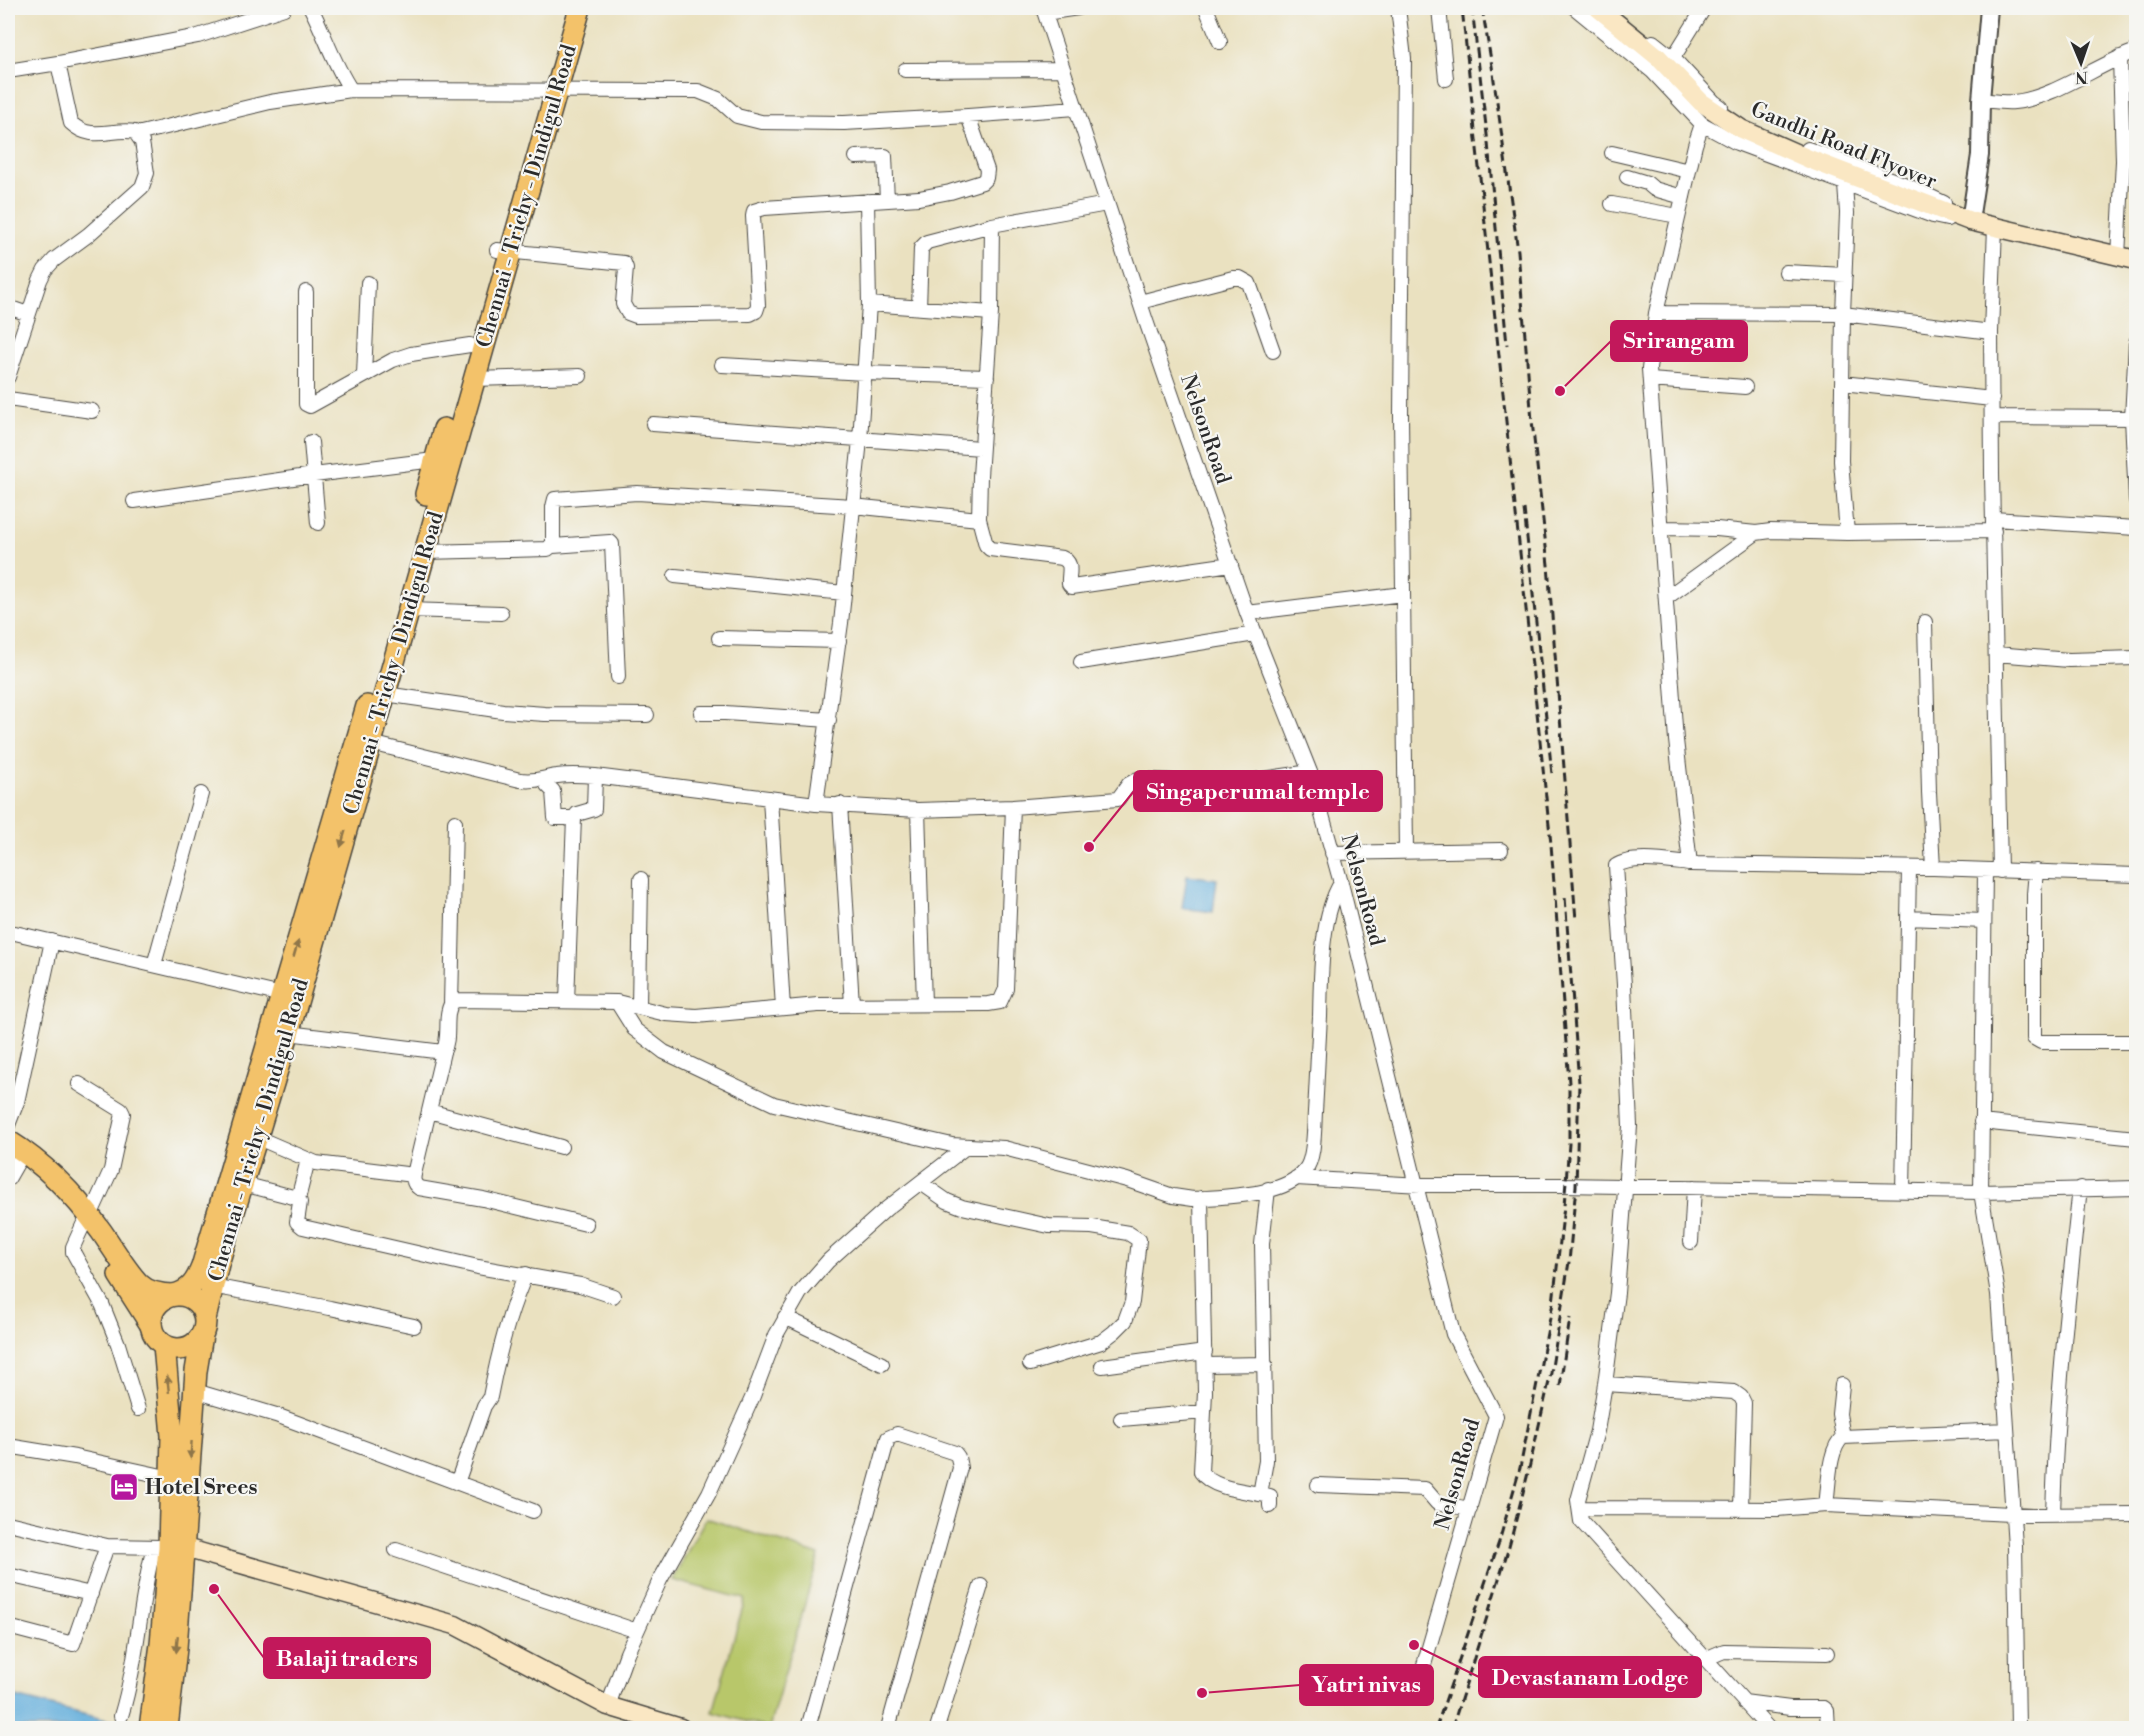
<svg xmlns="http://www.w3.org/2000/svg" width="2144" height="1736" font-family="'Libre Bodoni',serif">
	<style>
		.green { fill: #b8c76a; stroke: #72794a; stroke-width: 1.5 }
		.water { fill: #62addb; stroke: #466c83; stroke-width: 1.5 }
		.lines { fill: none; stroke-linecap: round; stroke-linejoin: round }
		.minor-casing { stroke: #484641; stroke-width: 16 }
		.tertiary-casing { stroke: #484641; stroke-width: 20 }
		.secondary-casing { stroke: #484641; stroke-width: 21 }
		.primary-casing { stroke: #484641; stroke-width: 24 }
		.trunk-casing { stroke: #484641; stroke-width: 24 }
		.minor { stroke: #fff; stroke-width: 14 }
		.tertiary { stroke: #fff; stroke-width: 16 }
		.secondary { stroke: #fae7c3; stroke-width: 18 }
		.primary { stroke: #f3c26a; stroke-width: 21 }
		.trunk { stroke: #f3c26a; stroke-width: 21 }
		.rail { stroke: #2b2b2b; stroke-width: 3; stroke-dasharray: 9 4.5; stroke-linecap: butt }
		.oneway { fill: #8f764a }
		.labels { text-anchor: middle; stroke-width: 4.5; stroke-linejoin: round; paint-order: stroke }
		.street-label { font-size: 21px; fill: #2b2b2b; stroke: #f6f6f2 }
		.poi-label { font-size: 21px; font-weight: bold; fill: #2b2b2b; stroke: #f6f6f2; text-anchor: start }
		.leader { fill: none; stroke: #c2185b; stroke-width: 2 }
		.callout-dot { fill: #c2185b; stroke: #f6f6f2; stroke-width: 2 }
		.callout { fill: #c2185b; stroke: #c2185b; stroke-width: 2 }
		.callout-label { font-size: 22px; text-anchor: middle; font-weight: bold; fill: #fff }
	</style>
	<rect width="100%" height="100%" fill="#f6f6f2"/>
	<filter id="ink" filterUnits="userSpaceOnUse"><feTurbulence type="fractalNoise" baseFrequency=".0167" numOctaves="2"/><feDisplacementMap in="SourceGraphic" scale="12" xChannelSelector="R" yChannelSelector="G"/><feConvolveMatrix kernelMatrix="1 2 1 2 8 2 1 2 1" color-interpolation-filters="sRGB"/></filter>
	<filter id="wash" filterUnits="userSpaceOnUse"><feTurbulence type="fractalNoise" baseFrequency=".008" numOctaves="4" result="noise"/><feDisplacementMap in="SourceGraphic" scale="24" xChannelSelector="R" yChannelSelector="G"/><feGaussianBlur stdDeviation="1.35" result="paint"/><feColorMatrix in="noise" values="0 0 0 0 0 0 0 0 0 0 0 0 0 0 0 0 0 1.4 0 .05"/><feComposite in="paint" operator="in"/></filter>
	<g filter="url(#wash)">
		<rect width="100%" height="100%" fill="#eae1c0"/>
		<path class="green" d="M706,1518L819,1555L769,1728L713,1712L745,1599L672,1580Z"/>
		<path class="water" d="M1187,875L1217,879L1213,912L1182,908Z
			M8,1695L134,1727L138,1728H8Z"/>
	</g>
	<g filter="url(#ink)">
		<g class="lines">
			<g class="minor-casing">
				<path id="minor" d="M311,8C325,35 334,65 351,90L698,91L718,99L737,116L761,122L844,123L968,116L1076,108
					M1043,8L1146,321L1247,613L1310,772L1341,883L1453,1334L1496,1416L1417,1689
					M1206,8L1220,42
					M1398,8L1404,58L1401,416L1406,851
					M1439,8L1446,79
					M1575,8L1652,71L1702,124L1737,143L1933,216L1947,219
					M1045,13L1078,8
					M1653,42L1672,57L1714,102L1721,107
					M1672,57L1678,50L1704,8
					M905,70L1063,69
					M8,71L58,63L198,36L284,8
					M1981,100C1992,101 2004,103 2014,102C2054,98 2098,64 2136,51
					M137,134L270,102L351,90
					M1808,149L1904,184L1944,203
					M1612,153L1689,171
					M856,157L885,156L887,200
					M1627,177L1647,183L1654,189L1683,197
					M1845,185L1847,213L1843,314L1841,461L1847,533
					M1612,204L1678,216
					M1995,227L1991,332L1992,474L2000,871
					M497,250L624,263L626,268L623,304L628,313L636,316L750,314L756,311L758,305L753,216L754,211L764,208L919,198L950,192L982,182L986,178L987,170L968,116
					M2118,256L2123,161L2120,57
					M1786,272L1845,275
					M306,292V404L310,406L393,360L411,354L470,345
					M1140,302L1233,278H1240L1249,283L1273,351
					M869,304L991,313L980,476L979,519L986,545L990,549L1062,558C1074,563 1068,573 1069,584L1072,587L1231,564
					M8,307L28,314
					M919,308L921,248L927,242L992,225L1107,204
					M991,313L992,225
					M1656,313L1843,314L1991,332
					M2136,342L2132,418L2136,500
					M722,365L864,373L987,377
					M364,375L368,283
					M8,377L40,280L45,270L54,260L88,235L142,187L147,173L142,142L135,132C114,127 92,143 71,123L58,63
					M474,379L580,376
					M1650,380L1745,387
					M1842,383L1992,399
					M8,399L92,411
					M1992,417L2136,418
					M653,424L981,448
					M311,442L318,523
					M134,501L314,475L442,459
					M1993,519L2136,528
					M1661,528L1717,529L1756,533
					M553,546L610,542L612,544L618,677
					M424,552L548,549L553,543V507L555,499L637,493L853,506L979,519
					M675,576L844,593
					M1666,598L1756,533L1771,531L1847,533L1994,531
					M408,610L501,613
					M1247,613L1403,594
					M1925,622L1929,792L1933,868
					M719,638L839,641
					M1996,654L2069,660L2136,658
					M1081,662L1255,634
					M385,694L503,711L545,714L647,715
					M701,713H725L829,720
					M371,743L520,780C539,782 541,778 557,776C570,774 583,775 595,776L816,804L841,623L860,440L869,304L867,201
					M546,780L547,785L553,791L555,818H574L577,814L594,809L595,776
					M770,798L783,1008
					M840,804L852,1005
					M1013,807L1118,799L1129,784L1138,779L1228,784L1310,772
					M918,810L924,1004
					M1332,853L1501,850
					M1690,864L1676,740L1649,369L1656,313L1695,145L1702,124
					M1985,871L1981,1192L2136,1188
					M2036,871L2034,894V1038L2041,1042H2136
					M1908,918L1984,921
					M15,933L282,995
					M154,965L201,794
					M567,1001L574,818
					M617,1002L666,1014L696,1016L818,1005L988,1004L1000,1002L1006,989L1013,807L918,810L816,804
					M451,1005L455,822
					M639,1007L641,879
					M280,1032L443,1052C452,1036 442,1013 454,1000L617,1002L634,1029L664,1052L774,1104L952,1145L1004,1148L1127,1180L1173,1196L1193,1199C1225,1196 1284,1197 1305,1170C1315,1159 1314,1127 1315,1112C1317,1080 1318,1049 1320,1017C1321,977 1320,917 1341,883
					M443,1052L415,1170C413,1178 412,1183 419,1188L483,1199L586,1224
					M79,1084L121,1110L123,1114L111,1170L90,1216
					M429,1111L561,1147
					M1981,1122L2136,1138
					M8,1125L17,1102L52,941
					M256,1137L316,1163L414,1175
					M1296,1178L1421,1185H1561L1981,1192L1998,1294L2015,1546L2018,1728
					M8,1179L24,1151
					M921,1183L947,1201L962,1207L1049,1226L1092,1227L1128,1233L1139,1240L1132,1302L1125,1321L1114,1332L1101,1342L1030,1364
					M243,1184L297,1198L300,1202L297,1222L303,1227L478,1267L580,1285L613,1296
					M1903,1191L1909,869
					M1201,1198L1205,1392L1201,1472C1213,1490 1249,1491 1270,1496V1506
					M298,1199L308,1160
					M83,1225L73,1247V1252L102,1304L118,1344L138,1409
					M1691,1242L1694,1187
					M212,1286L330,1308L414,1326
					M785,1317L882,1364
					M1205,1365L1265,1364
					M1102,1366L1205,1352
					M1605,1384L1734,1392L1741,1397L1744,1403L1741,1508
					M1842,1385L1839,1414L1843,1437
					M195,1391L276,1415L533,1511
					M1121,1419L1204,1412
					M8,1446L75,1457L171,1478
					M457,1483L484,1406L490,1397C498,1355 508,1313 526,1274
					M1318,1485L1425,1489L1437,1503L1470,1509
					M1260,1494L1266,1461L1262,1244L1268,1189
					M1826,1505L2032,1515L2136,1514
					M1579,1508L1777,1509L1826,1505C1829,1487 1828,1449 1843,1437L2007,1430
					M2053,1515C2056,1405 2068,1297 2080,1188
					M8,1523L107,1546L161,1547
					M396,1550L637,1631
					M8,1575L91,1594
					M8,1627L73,1644L107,1546
					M1705,1659L1724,1651L1827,1653
					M1744,1702L1790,1708H1824L1827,1711L1828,1728
					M608,1706L627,1653L660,1580L709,1493L753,1396L776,1335L800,1293L828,1261L886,1209L966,1147
					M121,1716C138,1661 139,1602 154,1547
					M808,1728L888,1438L897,1434L955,1453L958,1457L960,1468L888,1728
					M937,1728L981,1586
					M1768,1728L1581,1521L1578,1500L1597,1431L1605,1384L1617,1293L1630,1126L1624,985L1616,866C1631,855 1671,862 1690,864L1933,868L2136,875"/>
			</g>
			<g class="tertiary-casing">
				<path id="tertiary" d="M1970,221L1980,155L1981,100L1989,8"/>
			</g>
			<g class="secondary-casing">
				<path id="secondary" d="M1598,8L1658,57L1701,102L1741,129L1809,159L1970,221L2136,260
					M171,1547L185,1548L455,1625L608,1706L681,1728"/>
			</g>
			<g class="primary-casing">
				<path id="primary" d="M8,1141C45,1164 75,1195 101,1231C113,1248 125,1269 139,1284C148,1293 162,1295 174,1295
					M119,1275L151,1325"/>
			</g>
			<g class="trunk-casing">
				<path id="trunk" d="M426,494L444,429
					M174,1295C190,1291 196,1282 202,1267L367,706
					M151 1322a27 27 0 1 1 54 0a27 27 0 1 1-54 0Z
					M205,1319L218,1264L288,1034L580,8
					M150,1728L161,1644L169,1547L172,1436L164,1345
					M167,1728L176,1648L196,1371L202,1335"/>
			</g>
			<use href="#minor" class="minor"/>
			<use href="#tertiary" class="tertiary"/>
			<use href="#secondary" class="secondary"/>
			<use href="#primary" class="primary"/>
			<use href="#trunk" class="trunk"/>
			<path class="rail" d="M1472,8L1488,143L1507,345
				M1482,8L1492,66L1518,251L1532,421L1548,565L1576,920
				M1524,509L1552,774
				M1560,1386L1570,1318
				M1436,1728L1499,1542L1520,1468L1553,1303L1564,1206L1569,1144V1083L1551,844L1462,8
				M1452,1728L1509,1547L1528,1473L1551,1373L1569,1262L1576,1186L1579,1083L1565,897"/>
		</g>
		<defs><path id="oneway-solid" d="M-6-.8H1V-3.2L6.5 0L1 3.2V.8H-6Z" transform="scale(1.5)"/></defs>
		<g class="oneway">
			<use href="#oneway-solid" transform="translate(343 839) rotate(106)"/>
			<use href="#oneway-solid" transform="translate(296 949) rotate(-74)"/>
			<use href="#oneway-solid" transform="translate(168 1384) rotate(-96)"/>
			<use href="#oneway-solid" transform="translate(191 1450) rotate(94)"/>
			<use href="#oneway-solid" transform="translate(177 1644) rotate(95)"/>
		</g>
	</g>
	<defs>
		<g id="hotel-square" transform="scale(1.5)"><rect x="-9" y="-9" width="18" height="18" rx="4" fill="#b5179e" stroke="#f6f6f2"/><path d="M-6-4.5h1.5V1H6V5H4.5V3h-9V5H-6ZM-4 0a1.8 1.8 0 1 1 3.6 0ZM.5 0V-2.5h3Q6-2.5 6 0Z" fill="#fff"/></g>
	</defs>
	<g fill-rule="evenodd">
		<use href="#hotel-square" x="124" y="1487"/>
	</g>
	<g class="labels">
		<g class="street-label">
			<text transform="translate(1844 145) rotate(22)" y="7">Gandhi Road Flyover</text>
			<text transform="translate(526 196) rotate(-74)" y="7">Chennai - Trichy - Dindigul Road</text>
			<text transform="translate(1206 429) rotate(71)" y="7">NelsonRoad</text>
			<text transform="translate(393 663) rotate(-74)" y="7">Chennai - Trichy - Dindigul Road</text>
			<text transform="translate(1363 890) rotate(75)" y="7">NelsonRoad</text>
			<text transform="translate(258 1130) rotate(-74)" y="7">Chennai - Trichy - Dindigul Road</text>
			<text transform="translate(1457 1474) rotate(-74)" y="7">NelsonRoad</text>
		</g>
		<g class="poi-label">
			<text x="145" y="1494">Hotel Srees</text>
		</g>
	</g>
	<path class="leader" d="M1560 391L1611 341M1089 847L1134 791M214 1589L264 1658M1414 1645L1479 1677M1202 1693L1300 1685"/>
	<g class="callout-dot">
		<circle cx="1560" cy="391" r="6"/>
		<circle cx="1089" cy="847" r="6"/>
		<circle cx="214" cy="1589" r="6"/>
		<circle cx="1414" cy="1645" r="6"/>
		<circle cx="1202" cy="1693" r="6"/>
	</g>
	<g class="callout">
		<rect x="1611" y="321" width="136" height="40" rx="6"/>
		<rect x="1134" y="771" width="248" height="40" rx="6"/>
		<rect x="264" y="1638" width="166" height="40" rx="6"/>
		<rect x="1479" y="1657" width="222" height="40" rx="6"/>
		<rect x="1300" y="1665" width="133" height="40" rx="6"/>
	</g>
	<g class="callout-label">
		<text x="1679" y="348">Srirangam</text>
		<text x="1258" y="799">Singaperumal temple</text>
		<text x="347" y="1666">Balaji traders</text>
		<text x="1590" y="1685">Devastanam Lodge</text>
		<text x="1366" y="1692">Yatri nivas</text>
	</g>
	<rect width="2144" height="1736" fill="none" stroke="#f6f6f2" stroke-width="30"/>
	<g transform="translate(2081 63) rotate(178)" stroke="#f6f6f2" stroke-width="4.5" paint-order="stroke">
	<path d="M0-4.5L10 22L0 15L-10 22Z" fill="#2b2b2b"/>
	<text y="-9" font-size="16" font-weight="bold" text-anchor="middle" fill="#2b2b2b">N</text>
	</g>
</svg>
